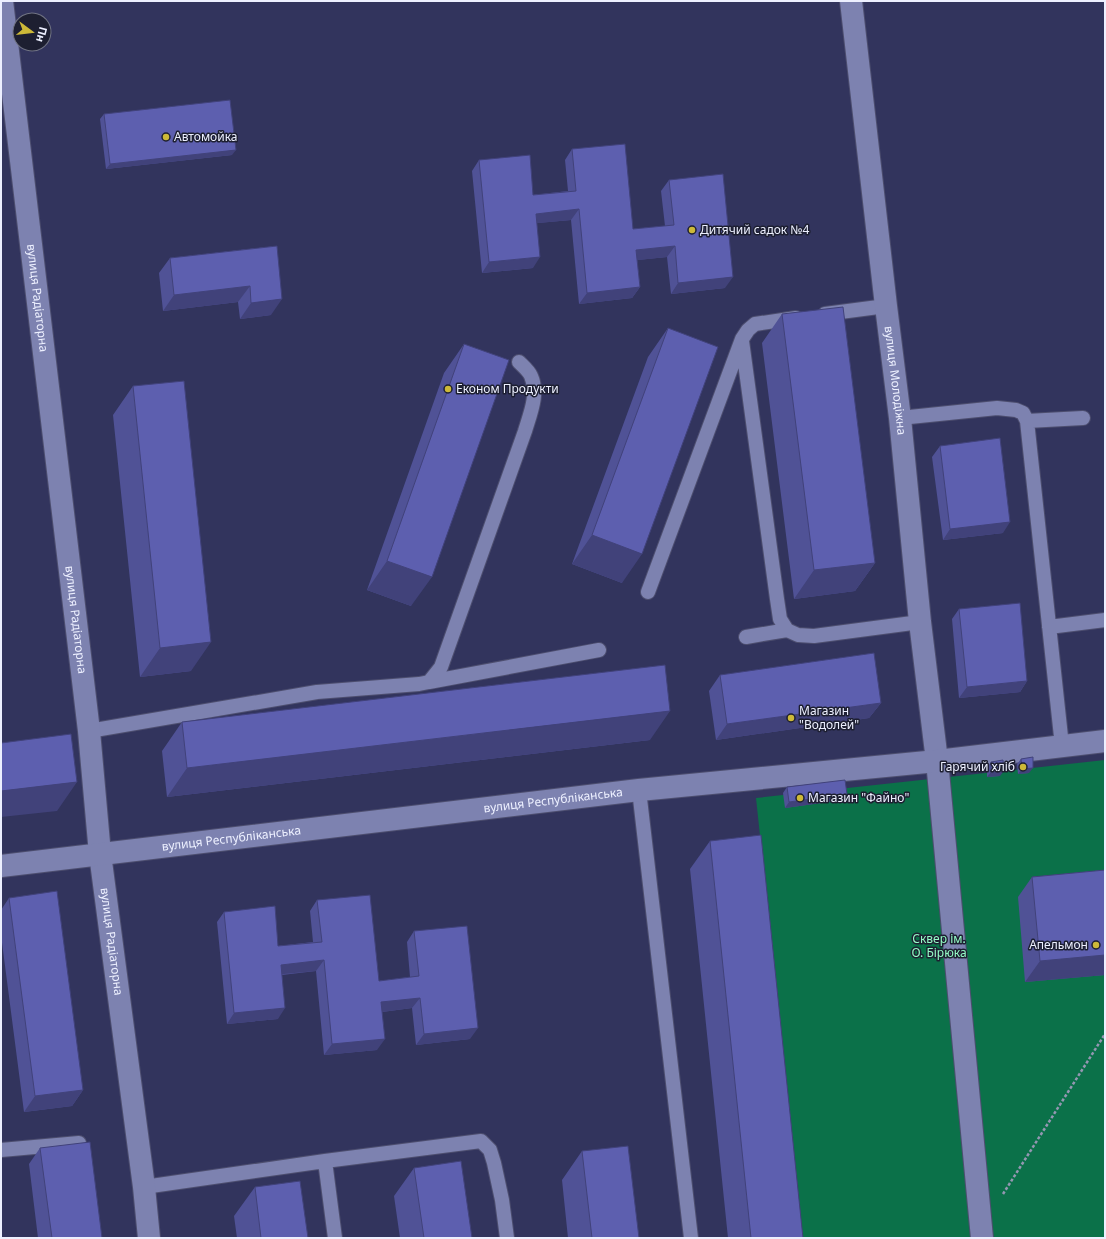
<svg xmlns="http://www.w3.org/2000/svg" width="1106" height="1239" font-family="'Noto Sans',sans-serif">
	<style>
		.green { fill: #0b7149 }
		.lines { fill: none; stroke-linecap: round; stroke-linejoin: round }
		.lane-casing { stroke: #4d4e6f; stroke-width: 16 }
		.street-casing { stroke: #4d4e6f; stroke-width: 24 }
		.path { stroke: #9497b2; stroke-width: 2.5; stroke-dasharray: 3 2; stroke-linecap: butt }
		.lane { stroke: #7d82b0; stroke-width: 14 }
		.street { stroke: #7d82b0; stroke-width: 22 }
		.wall { fill: #505296 }
		.shaded-wall { fill: #41427a }
		.building { fill: #5d5faf; stroke: #41427a }
		.poi-dot { fill: #cdb938; stroke: #1d1f31; stroke-width: 1.5 }
		.labels { text-anchor: middle; stroke-width: 3; stroke-linejoin: round; paint-order: stroke }
		.poi-label { font-size: 12px; fill: #edf0ff; stroke: #1d1f31; text-anchor: start }
		.street-label { font-size: 12px; fill: #edf0ff; stroke: #1d1f31 }
		.park-label { font-size: 12px; fill: #95fcc6; stroke: #1d1f31 }
	</style>
	<rect width="100%" height="100%" fill="#32345d"/>
	<path class="green" d="M1105,760V1238H803L756,798Z"/>
	<g class="lines">
		<g class="lane-casing">
			<path id="lane" d="M825,314L886,306
				M742,341L777,599L780,619L787,630
				M900,418L997,408L1016,410L1023,413L1027,421L1083,418
				M1027,421L1062,746
				M648,592L742,339L748,330L755,324L796,318
				M1049,627L1105,620
				M746,637L787,630L798,635L814,636L920,622
				M429,682L599,650
				M89,731L317,692L419,684L429,682L441,667L525,431C530,414 539,394 531,376C529,371 523,366 519,362
				M639,790L691,1238
				M1,1150L79,1143
				M325,1161L335,1238
				M144,1187L325,1161L481,1141L490,1150L494,1163L502,1200L507,1238"/>
		</g>
		<g class="street-casing">
			<g id="street">
				<path id="s1" d="M2,1L89,731L100,854L144,1187L149,1238"/>
				<path id="s2" d="M851,1L886,306L900,418L920,622L937,761L982,1238"/>
				<path id="s3" d="M1,866L639,790L937,761L1105,741"/>
			</g>
		</g>
		<path class="path" d="M1003,1194L1105,1034"/>
		<use href="#lane" class="lane"/>
		<use href="#street" class="street"/>
	</g>
	<path class="wall" d="M104,114L232,155L106,169L100,119Z
		M572,149L633,229L665,226L661,191L669,180L725,288L671,294L667,257L637,260L640,287L632,298L579,304L571,220L537,223L533,268L482,273L472,171L479,160L533,195L568,191L565,160Z
		M277,246L271,315L240,319L238,302L163,311L159,273L170,258Z
		M782,314L875,563L855,591L794,599L762,343Z
		M668,328L622,583L572,564L648,357Z
		M464,344L411,606L367,590L444,373Z
		M133,386L191,671L140,677L113,415Z
		M940,446L1003,533L943,540L932,457Z
		M959,609L1027,681L1020,692L959,698L952,619Z
		M720,675L881,703L869,718L716,740L709,691Z
		M182,722L650,740L167,797L162,751Z
		M1021,759L1029,773L1018,774L1017,764Z
		M991,762L1000,776L987,777V767Z
		M787,787L847,794L843,800L785,808L783,793Z
		M710,841L803,1238H728L690,869Z
		M1105,870V975L1025,982L1018,897L1032,877Z
		M9,898L83,1090L72,1106L24,1112L1,935V910Z
		M317,900L379,981L410,977L407,942L414,931L470,1039L416,1045L412,1008L382,1012L377,1050L324,1055L316,971L282,975L278,1019L227,1024L217,922L224,912L278,946L313,942L310,911Z
		M40,1148L102,1238H38L29,1164Z
		M582,1151L639,1238H568L562,1180Z
		M414,1168L472,1238H400L394,1196Z
		M255,1187L308,1238H237L234,1216Z"/>
	<path class="shaded-wall" d="M236,150L232,155L106,169L110,164Z
		M579,209L571,220L528,224L536,214Z
		M675,246L667,257L629,261L636,250Z
		M540,257L533,268L482,273L489,262Z
		M733,277L725,288L671,294L678,283Z
		M250,286L238,302L163,311L174,295Z
		M640,287L632,298L579,304L587,293Z
		M282,299L271,315L240,319L251,303Z
		M1010,522L1003,533L943,540L950,529Z
		M592,535L642,554L622,583L572,564Z
		M387,561L432,577L411,606L367,590Z
		M875,563L855,591L794,599L814,570Z
		M211,642L191,671L140,677L160,648Z
		M1027,681L1020,692L959,698L967,687Z
		M881,703L869,718L716,740L727,724Z
		M670,711L650,740L167,797L187,768Z
		M1033,768L1029,773L1018,774L1022,769Z
		M1004,771L1000,776L987,777L991,772Z
		M77,782L57,811L1,817V791Z
		M847,794L843,800L785,808L789,802Z
		M1105,955V975L1025,982L1040,961Z
		M324,960L316,971L273,975L281,965Z
		M420,998L412,1008L374,1013L381,1002Z
		M285,1008L278,1019L227,1024L234,1013Z
		M478,1028L470,1039L416,1045L424,1034Z
		M385,1039L377,1050L324,1055L332,1044Z
		M83,1090L72,1106L24,1112L35,1096Z"/>
	<path class="building" d="M230,100L236,150L110,164L104,114Z
		M625,144L633,229L674,225L669,180L723,174L733,277L678,283L675,246L636,250L640,287L587,293L579,209L536,214L540,257L489,262L479,160L530,155L533,195L576,191L572,149Z
		M277,246L282,299L251,303L250,286L174,295L170,258Z
		M843,307L875,563L814,570L782,314Z
		M668,328L718,347L642,554L592,535Z
		M464,344L509,360L432,577L387,561Z
		M184,381L211,642L160,648L133,386Z
		M1000,438L1010,522L950,529L940,446Z
		M1020,603L1027,681L967,687L959,609Z
		M874,653L881,703L727,724L720,675Z
		M665,665L670,711L187,768L182,722Z
		M71,734L77,782L1,791V743Z
		M1033,757V768L1022,769L1021,759Z
		M1003,760L1004,771L991,772V762Z
		M845,780L847,794L789,802L787,787Z
		M761,835L803,1238H751L710,841Z
		M1105,870V955L1040,961L1032,877Z
		M57,891L83,1090L35,1096L9,898Z
		M370,895L379,981L419,976L414,931L467,926L478,1028L424,1034L420,998L381,1002L385,1039L332,1044L324,960L281,965L285,1008L234,1013L224,912L275,906L278,946L322,942L317,900Z
		M90,1142L102,1238H52L40,1148Z
		M628,1146L639,1238H592L582,1151Z
		M461,1161L472,1238H424L414,1168Z
		M300,1181L308,1238H261L255,1187Z"/>
	<g class="poi-dot">
		<circle cx="166" cy="137" r="4"/>
		<circle cx="692" cy="230" r="4"/>
		<circle cx="448" cy="389" r="4"/>
		<circle cx="791" cy="718" r="4"/>
		<circle cx="1023" cy="767" r="4"/>
		<circle cx="800" cy="798" r="4"/>
		<circle cx="1096" cy="945" r="4"/>
	</g>
	<g class="labels">
		<g class="poi-label">
			<text x="174" y="141">Автомойка</text>
			<text x="700" y="234">Дитячий садок №4</text>
			<text x="456" y="393">Економ Продукти</text>
			<text x="799" y="715">Магазин<tspan x="799" dy="14">"Водолей"</tspan></text>
			<text x="1015" y="771" text-anchor="end">Гарячий хліб</text>
			<text x="808" y="802">Магазин "Файно"</text>
			<text x="1088" y="949" text-anchor="end">Апельмон</text>
		</g>
		<g class="street-label">
			<text dy="4" stroke="none"><textPath href="#s1" startOffset="299">вулиця Радіаторна</textPath></text>
			<text dy="4" stroke="none"><textPath href="#s2" startOffset="382">вулиця Молодіжна</textPath></text>
			<text dy="4" stroke="none"><textPath href="#s1" startOffset="623">вулиця Радіаторна</textPath></text>
			<text dy="4" stroke="none"><textPath href="#s3" startOffset="556">вулиця Республіканська</textPath></text>
			<text dy="4" stroke="none"><textPath href="#s3" startOffset="232">вулиця Республіканська</textPath></text>
			<text dy="4" stroke="none"><textPath href="#s1" startOffset="947">вулиця Радіаторна</textPath></text>
		</g>
		<g class="park-label">
			<text x="939" y="943">Сквер ім.<tspan x="939" dy="14">О. Бірюка</tspan></text>
		</g>
	</g>
	<rect width="1106" height="1239" fill="none" stroke="#edf0ff" stroke-width="4"/>
	<g transform="translate(32 32) rotate(105)"><circle r="19" fill="#1d1f31" stroke="#707383"/>
	<path d="M0-3L7 15L0 10L-7 15Z" fill="#cdb938"/>
	<text y="-6" font-size="11" font-weight="bold" text-anchor="middle" fill="#edf0ff">Пн</text>
	</g>
</svg>
